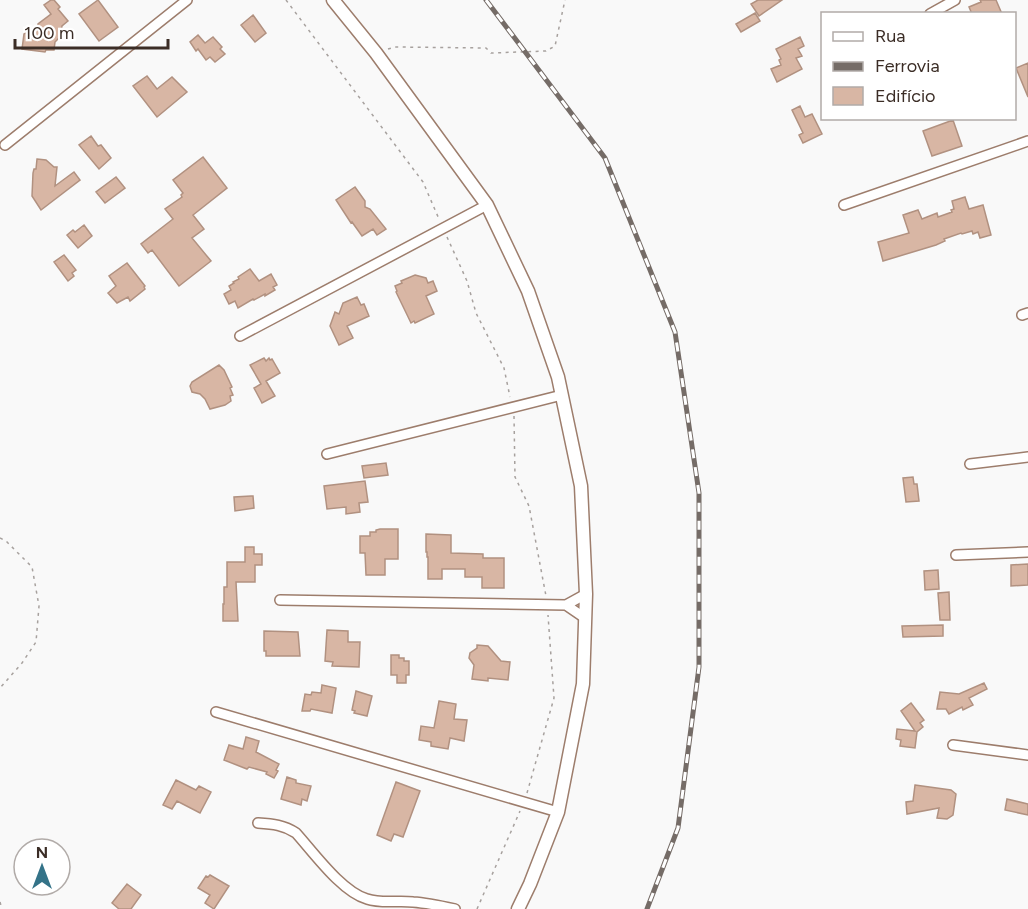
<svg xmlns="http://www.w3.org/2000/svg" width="1028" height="909" font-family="Figtree,sans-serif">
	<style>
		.building { fill: #d8b6a4; stroke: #b19180; stroke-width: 1.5 }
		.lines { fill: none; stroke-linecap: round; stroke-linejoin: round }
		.minor-casing { stroke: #9d7d6c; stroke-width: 12 }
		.tertiary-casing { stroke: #9d7d6c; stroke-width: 15 }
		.path { stroke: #a7a19e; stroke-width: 1.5; stroke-dasharray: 3 4.5; stroke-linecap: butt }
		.minor { stroke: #fff; stroke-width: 9 }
		.tertiary { stroke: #fff; stroke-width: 12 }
		.rail-casing { stroke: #756c67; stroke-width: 5 }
		.rail { stroke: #fff; stroke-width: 3; stroke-dasharray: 9; stroke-linecap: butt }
	</style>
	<rect width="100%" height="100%" fill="#f9f9f9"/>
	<path class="building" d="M51,0H54L60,7L58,9L68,21L62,26L60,37L55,42L54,50H46L45,52L22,49L24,34L32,29L37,30L38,24L51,14L44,5Z
		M98,0L118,27L99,41L79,14Z
		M758,0H782L759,16L751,4Z
		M980,0H996L1002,14H972L969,7L981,2Z
		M755,13L760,21L741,32L736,24Z
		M253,15L266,33L255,42L241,25Z
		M198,35L205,43L213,37L222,47L220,49L225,54L215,62L210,57L206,60L198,49L196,51L190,42Z
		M800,37L804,46L798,49L802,56L796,58L802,69L777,82L771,69L781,65L779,60L781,59L776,49Z
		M1028,63V97L1016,68Z
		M147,76L157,89L172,77L187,92L157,117L133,86Z
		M800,106L805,117L812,114L822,134L803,143L799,135L803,133L792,110Z
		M953,120L962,146L932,156L923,131Z
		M91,136L98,146L101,145L111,158L99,169L79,145Z
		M203,157L227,188L193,215L204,229L192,238L211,261L179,286L152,250L148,253L141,244L173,219L165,209L182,197L181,195L183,193L173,180Z
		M37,159L46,160L54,167H57L55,186L74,172L80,180L41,210L32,196L33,173L34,169H36Z
		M116,177L125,188L105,203L96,192Z
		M355,187L365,201V207L370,209L386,229L377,235L373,229L362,236L352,222L351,223L336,200Z
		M965,197L969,209L983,205L991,235L980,238L978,232L973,234L972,231L962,234L961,233L944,239L945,241L936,245L883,261L878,242L909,233L903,215L918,210L922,219L937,213L938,217L952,212L951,210L954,209L952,201Z
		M84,225L92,236L78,248L67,235L73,230L75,232Z
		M64,255L76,270L72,273L74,276L68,281L54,262Z
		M127,263L145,286L144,287L145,289L130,301L128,297L117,303L108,293L116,286L109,276Z
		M250,269L259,281L271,274L277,285L273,287L275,290L265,296V294L254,300L253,299L238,308L235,301L229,304L224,294L231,290L229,286L234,283L233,282L239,279L238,277Z
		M415,275L426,278L428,283L433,281L437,291L426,296L434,314L415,323L414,321L411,323L396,292L397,291L395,286L402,283L401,281Z
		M357,297L361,305L364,304L369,316L347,326L353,338L339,345L330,326L335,312L339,314L343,303Z
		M264,358L266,361L269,358L270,360L272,359L280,373L266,381L275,396L262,403L254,388L261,384L250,365Z
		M219,365L224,370L232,387L230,388L233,395L230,396L231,401L225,405L210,409L205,399L200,394L192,392L190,386L192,382Z
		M386,463L388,475L364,478L362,466Z
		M913,477L914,484H917L919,501L906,502L903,478Z
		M365,481L368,502L359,503L360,512L346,514V507L327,509L324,486Z
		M251,496H253L254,508L235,511L234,497Z
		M380,529H398V559H385V575H366L365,553H360V536H370V532H376V530Z
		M426,534L451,535V553L483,554V558H504V588H482V577H465V569H442V579H428V557H427V552H426Z
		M245,547H254V554H262V565H255V582H236L238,621H223V604H224V587H227V562H245Z
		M1028,564V585L1011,586V565Z
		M938,570L939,589L925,590L924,571Z
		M949,592L950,620H940L938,593Z
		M943,625V636L903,637L902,626Z
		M327,630L348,631V642H360L359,667L332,666L333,662L325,661Z
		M264,631L298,632L300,656H266V651H264Z
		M477,645L488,646L501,661L510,662L508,680L488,678V681L472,679L474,665L469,658L470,653L477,648Z
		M391,655H399V658H404V661H409V675H406V683H397V675H391Z
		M984,683L987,689L969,698L973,705L963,710L962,707L949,714L946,709H937L940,692L959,694Z
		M322,685L336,688L332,713L311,709L310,711H302L305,694L311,695L312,692L321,693Z
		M356,691L372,696L367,716L354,713L355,711L352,710Z
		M439,701L456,704L454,719L467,720L464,741L450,738L448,749L431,746V742L419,740L421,726L434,728Z
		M911,703L924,720L920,723L923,727L917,732L915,748L900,746L901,740L896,739L897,729L915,731L901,711Z
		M246,737L259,741L256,752L279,764L276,770L278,771L274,778L266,774L267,772L249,767L247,769L224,760L229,745L243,749Z
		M287,777L296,780V783L311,786L307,801L302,799L301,805L281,799Z
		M176,780L196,790L199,786L211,792L200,813L177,801L172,809L163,805Z
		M396,782L420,791L403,837L394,834L391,841L377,835Z
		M915,785L951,790L956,794L953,815L947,819L937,818L939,808L907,814L906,802L913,801Z
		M1007,799L1028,804V815L1005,810Z
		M210,875L229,886L214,909L205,903L210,895L198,888L206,876L208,877Z
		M127,884L141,895L131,909H119L112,903Z"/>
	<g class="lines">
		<g class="minor-casing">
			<path id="minor" d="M930,14L955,0
				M5,145L187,0
				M844,205L1028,141
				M1022,315L1028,313
				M240,336L487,205
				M327,454L562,395
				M970,464L1028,457
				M956,555L1028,552
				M280,600L566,605L586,594
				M566,605L585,618
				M216,712L558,812
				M953,745L1028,755
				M258,823C273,824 284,825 296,833C314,853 342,892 367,899C382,904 398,900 413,902C427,903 441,906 455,909"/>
		</g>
		<g class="tertiary-casing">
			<path id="tertiary" d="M333,0L376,53L487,205L528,291L558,377L581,486L586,594L583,684L558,812L530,884L518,909"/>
		</g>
		<path class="path" d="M286,0L423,182L439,219
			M388,49L395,47L486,48L491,53L546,51L555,46L565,0
			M447,237L467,281L476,313L504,368L510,397
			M514,416L515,477L529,506L546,596
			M0,538L6,541L32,567L39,606L36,642L22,663L0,688
			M527,793L554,698L548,615
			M0,902L2,909
			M477,909L520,811"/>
		<use href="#minor" class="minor"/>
		<use href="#tertiary" class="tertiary"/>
		<g class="rail-casing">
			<path id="rail" d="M486,0L605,158L675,332L699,493V667L678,828L647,909"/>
		</g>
		<use href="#rail" class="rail"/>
	</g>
	<rect x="821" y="12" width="195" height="108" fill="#ffffff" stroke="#b1aba8" stroke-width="1.5"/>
	<rect x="833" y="32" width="30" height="9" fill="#ffffff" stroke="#b1aba8" stroke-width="1.5"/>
	<text x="875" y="42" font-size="18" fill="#3b2d26">Rua</text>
	<rect x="833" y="62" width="30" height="9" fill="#756c67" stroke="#b1aba8" stroke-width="1.5"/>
	<text x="875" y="72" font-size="18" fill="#3b2d26">Ferrovia</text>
	<rect x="833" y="87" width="30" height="18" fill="#d8b6a4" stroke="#b1aba8" stroke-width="1.5"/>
	<text x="875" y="102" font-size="18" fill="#3b2d26">Edifício</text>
	<g transform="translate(42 867)"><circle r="28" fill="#ffffff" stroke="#b1aba8" stroke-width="1.5"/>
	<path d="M0-4.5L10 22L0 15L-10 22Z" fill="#347388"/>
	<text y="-9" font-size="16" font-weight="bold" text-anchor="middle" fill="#3b2d26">N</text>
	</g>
	<path d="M15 39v9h153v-9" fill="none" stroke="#3b2d26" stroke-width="3"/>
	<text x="24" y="39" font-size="18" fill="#3b2d26" stroke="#ffffff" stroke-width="4.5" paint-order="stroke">100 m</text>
</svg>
